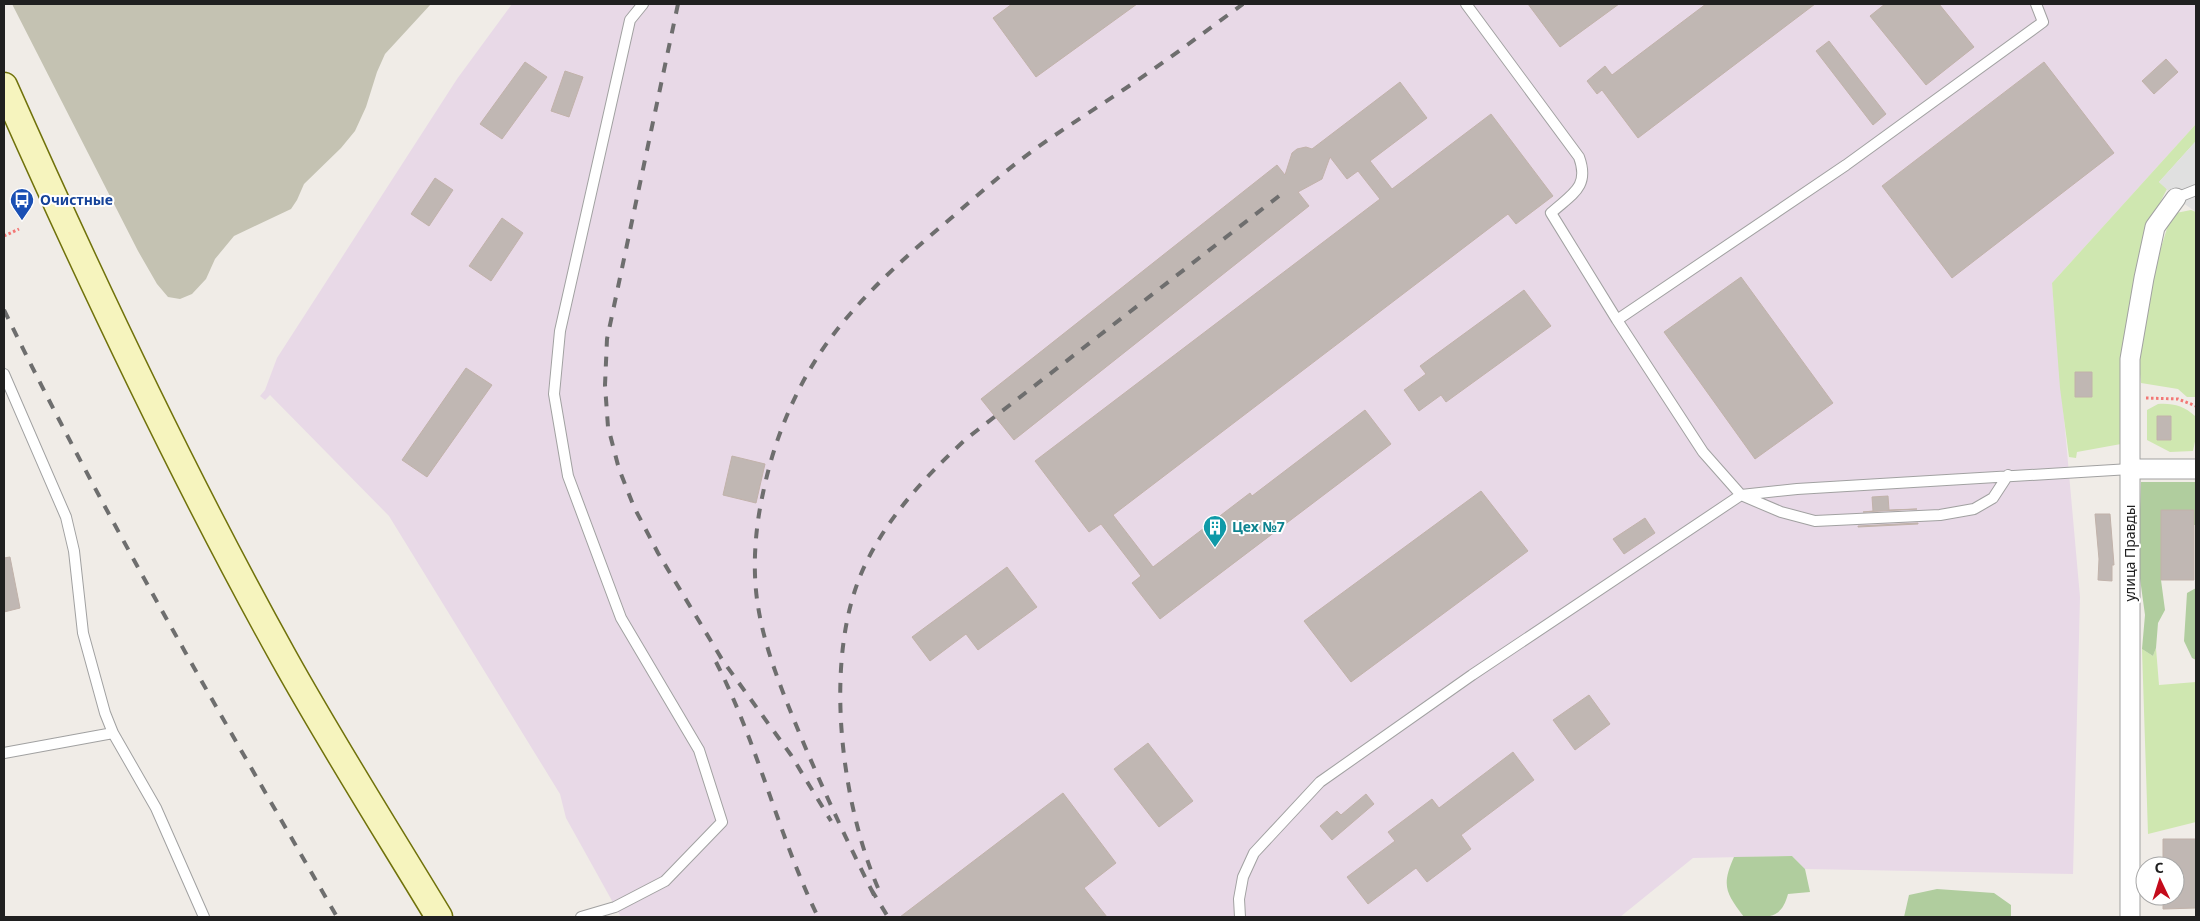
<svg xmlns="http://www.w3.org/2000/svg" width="2200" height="921" font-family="'Noto Sans',sans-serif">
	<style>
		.industrial { fill: #e8d9e7 }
		.construction { fill: #c4c2b2 }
		.grass { fill: #cfe7b0 }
		.forest { fill: #b0cd9e }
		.parking { fill: #e0e0e0 }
		.building { fill: #c0b7b3; stroke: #c1b2aa }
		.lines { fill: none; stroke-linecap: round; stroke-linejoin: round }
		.service-casing { stroke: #a1a1a1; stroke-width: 12 }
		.minor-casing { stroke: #a1a1a1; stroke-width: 21 }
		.secondary-casing { stroke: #70720b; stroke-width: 29 }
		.path { stroke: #f27775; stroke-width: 3; stroke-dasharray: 2.5 2.5; stroke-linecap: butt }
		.service { stroke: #fff; stroke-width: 10 }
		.minor { stroke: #fff; stroke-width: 19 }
		.secondary { stroke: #f6f4be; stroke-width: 26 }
		.rail { stroke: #6e6e6e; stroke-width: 4; stroke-dasharray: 10 10; stroke-linecap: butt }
		.labels { text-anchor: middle; stroke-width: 4; stroke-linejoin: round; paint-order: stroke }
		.transit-label { font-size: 14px; font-weight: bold; fill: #164399; stroke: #fff; text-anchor: start }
		.culture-label { font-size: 14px; font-weight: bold; fill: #0d838f; stroke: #fff; text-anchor: start }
		.street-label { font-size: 14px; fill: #202020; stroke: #fff }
	</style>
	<rect width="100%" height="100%" fill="#f0ece7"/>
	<path class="industrial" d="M512,4H2196V124L2052,283L2080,597L2073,874L1805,869L1792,856L1693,858L1620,917H621L566,818L560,794L389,516L270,395L265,400L260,396L265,390L277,358L457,79Z"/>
	<path class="construction" d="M12,4H431L385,54L377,72L366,107L355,131L341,148L304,184L297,200L291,209L234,236L215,259L206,279L192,294L180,299L168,297L157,284L138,251Z"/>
	<path class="grass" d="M2196,124V141L2159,182L2167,189L2150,222L2135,277L2127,321L2120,367L2123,429L2121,444L2077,452L2076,458L2069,457L2060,388L2052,283Z
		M2191,210L2196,212V397H2187L2178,389L2141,383L2139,365L2152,276L2170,219L2176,213Z
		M2158,404C2173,403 2184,406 2195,416L2196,437L2193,451L2170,452L2147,440V410Z
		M2156,648L2159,685L2196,682V822L2148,834L2142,649L2153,656Z"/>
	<path class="forest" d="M2141,482H2196V525H2194V510H2161V580L2165,610L2158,623L2156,648L2153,656L2142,649L2145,615L2138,564Z
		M2196,588V660L2192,658L2184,641L2187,593Z
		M1792,856L1805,869L1810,892L1788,894C1781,920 1768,917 1744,917C1726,893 1721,886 1734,857Z
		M1937,889L1994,893L2011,905V917H1904L1909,895Z"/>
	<path class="parking" d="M2196,141V212L2176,198L2159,182Z"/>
	<path class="building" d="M1012,4H1137L1036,77L993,18Z
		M1528,4H1619L1560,47Z
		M1706,4H1815L1638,138L1602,90L1597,94L1587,81L1605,66L1612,75Z
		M1885,4H1939L1974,47L1926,85L1870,16Z
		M1829,41L1886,114L1873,125L1816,51Z
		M2166,59L2178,72L2154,94L2142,81Z
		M525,62L547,77L502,139L480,124Z
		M2044,62L2114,153L1952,278L1882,186Z
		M565,71L583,77L569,117L551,111Z
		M1400,82L1427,118L1370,161L1392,189L1491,114L1553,196L1516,224L1508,214L1113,515L1153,567L1250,493L1252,496L1365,410L1391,444L1160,619L1132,583L1141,576L1101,524L1089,532L1035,461L1380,199L1358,171L1347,179L1330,157L1322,179L1298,192L1309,206L1014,440L981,399L1277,165L1285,175L1292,153L1297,149L1306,147L1312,149Z
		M435,178L453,190L429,226L411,214Z
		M502,218L523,233L491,281L469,266Z
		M1741,277L1833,403L1755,459L1664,332Z
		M1524,290L1551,326L1446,402L1441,395L1419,411L1404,390L1426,374L1420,366Z
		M466,368L492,385L427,477L402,460Z
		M2075,372H2092V397H2075Z
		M2157,416H2171V440H2157Z
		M732,456L765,464L756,503L723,495Z
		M1481,491L1528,551L1351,682L1304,621Z
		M1888,496L1889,510L1917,509L1863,512L1873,511L1872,497Z
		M2161,510H2194V580H2161Z
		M2095,514H2110L2114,565H2112V581L2098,580L2099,559Z
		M1645,518L1655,533L1624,554L1613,539Z
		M1918,523V524L1858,527V526Z
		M10,557L20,608L4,612V558Z
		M1007,567L1037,607L978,650L966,634L930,661L912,637Z
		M1589,695L1610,724L1575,750L1553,720Z
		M1148,743L1193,801L1159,827L1114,769Z
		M1513,752L1534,780L1461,835L1471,849L1427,882L1416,868L1368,904L1347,877L1395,841L1388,832L1432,799L1439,808Z
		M1063,793L1116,863L1084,888L1107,917H900Z
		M1366,794L1374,804L1332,840L1320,826L1337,811L1341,815Z
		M2163,839H2196V908L2163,909V896H2175V866H2163Z"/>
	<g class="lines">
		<g class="service-casing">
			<path id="service" d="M1466,4L1579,157C1590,187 1572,194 1551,213L1617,320
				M2036,4L2043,22L1846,165L1617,320L1703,452L1741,495L1797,489L2130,469
				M2176,198L2196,190
				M4,374L66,517L74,551L83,633L105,713L113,733L156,808L204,917
				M4,753L113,733
				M581,917L615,907L665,881L722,822L699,750L621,618L568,476L554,394L560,331L630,20L643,4
				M1240,917L1239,899L1243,877L1254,853L1320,782L1472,675L1741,495L1781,512L1815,521L1940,515L1974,509L1993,498L2008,475"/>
		</g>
		<g class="minor-casing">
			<path id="minor" d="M2130,469H2196
				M2130,917V359L2144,278L2155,227L2176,198"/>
		</g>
		<g class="secondary-casing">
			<path id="secondary" d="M4,86C90,280 181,473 284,658C333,746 387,831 439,917"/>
		</g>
		<path class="path" d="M4,236L19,229
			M2146,398L2178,399L2196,406"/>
		<use href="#service" class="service"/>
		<use href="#minor" class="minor"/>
		<use href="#secondary" class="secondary"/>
		<path class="rail" d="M678,4L607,339L605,385L608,427L619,469L634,507L658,553L723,661L791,755L831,821
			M4,310C105,518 222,717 337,917
			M716,662C758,744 778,835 818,917
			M878,888C840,799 822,652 866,563C890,514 926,476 966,439L1279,196
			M871,889L888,917
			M874,895C845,837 818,779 794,720C779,683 764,645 758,606C752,570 755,529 763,493C774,440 795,388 827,343C861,296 906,256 950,219C979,194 1007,169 1038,147C1066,127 1095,109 1123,90C1164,63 1203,33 1243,4"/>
	</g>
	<defs>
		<g id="bus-pin" transform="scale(1.25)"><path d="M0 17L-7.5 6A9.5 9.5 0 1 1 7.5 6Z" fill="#1a4fb4" stroke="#fff"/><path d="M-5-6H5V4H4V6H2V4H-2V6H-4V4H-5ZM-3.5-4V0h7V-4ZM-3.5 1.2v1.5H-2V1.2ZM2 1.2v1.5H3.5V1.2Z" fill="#fff"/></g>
		<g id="building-pin" transform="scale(1.25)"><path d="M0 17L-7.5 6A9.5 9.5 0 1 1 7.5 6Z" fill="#0f9aa8" stroke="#fff"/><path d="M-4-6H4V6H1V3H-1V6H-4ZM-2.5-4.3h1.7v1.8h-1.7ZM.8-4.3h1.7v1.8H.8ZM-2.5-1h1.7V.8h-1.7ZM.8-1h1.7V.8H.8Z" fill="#fff"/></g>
	</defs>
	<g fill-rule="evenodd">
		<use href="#bus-pin" x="22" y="200"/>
		<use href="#building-pin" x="1215" y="527"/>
	</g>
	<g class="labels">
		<g class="transit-label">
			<text x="40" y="205">Очистные</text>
		</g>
		<g class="culture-label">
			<text x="1232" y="532">Цех №7</text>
		</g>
		<g class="street-label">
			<text transform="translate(2130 553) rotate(-90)" y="5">улица Правды</text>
		</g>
	</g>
	<rect width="2200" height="921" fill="none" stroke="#202020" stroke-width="10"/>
	<g transform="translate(2160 881) rotate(356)"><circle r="24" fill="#ffffff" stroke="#a6a6a6"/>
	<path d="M0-4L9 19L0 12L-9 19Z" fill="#c40b1b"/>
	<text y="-8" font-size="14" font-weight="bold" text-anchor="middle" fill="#202020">С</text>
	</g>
</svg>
